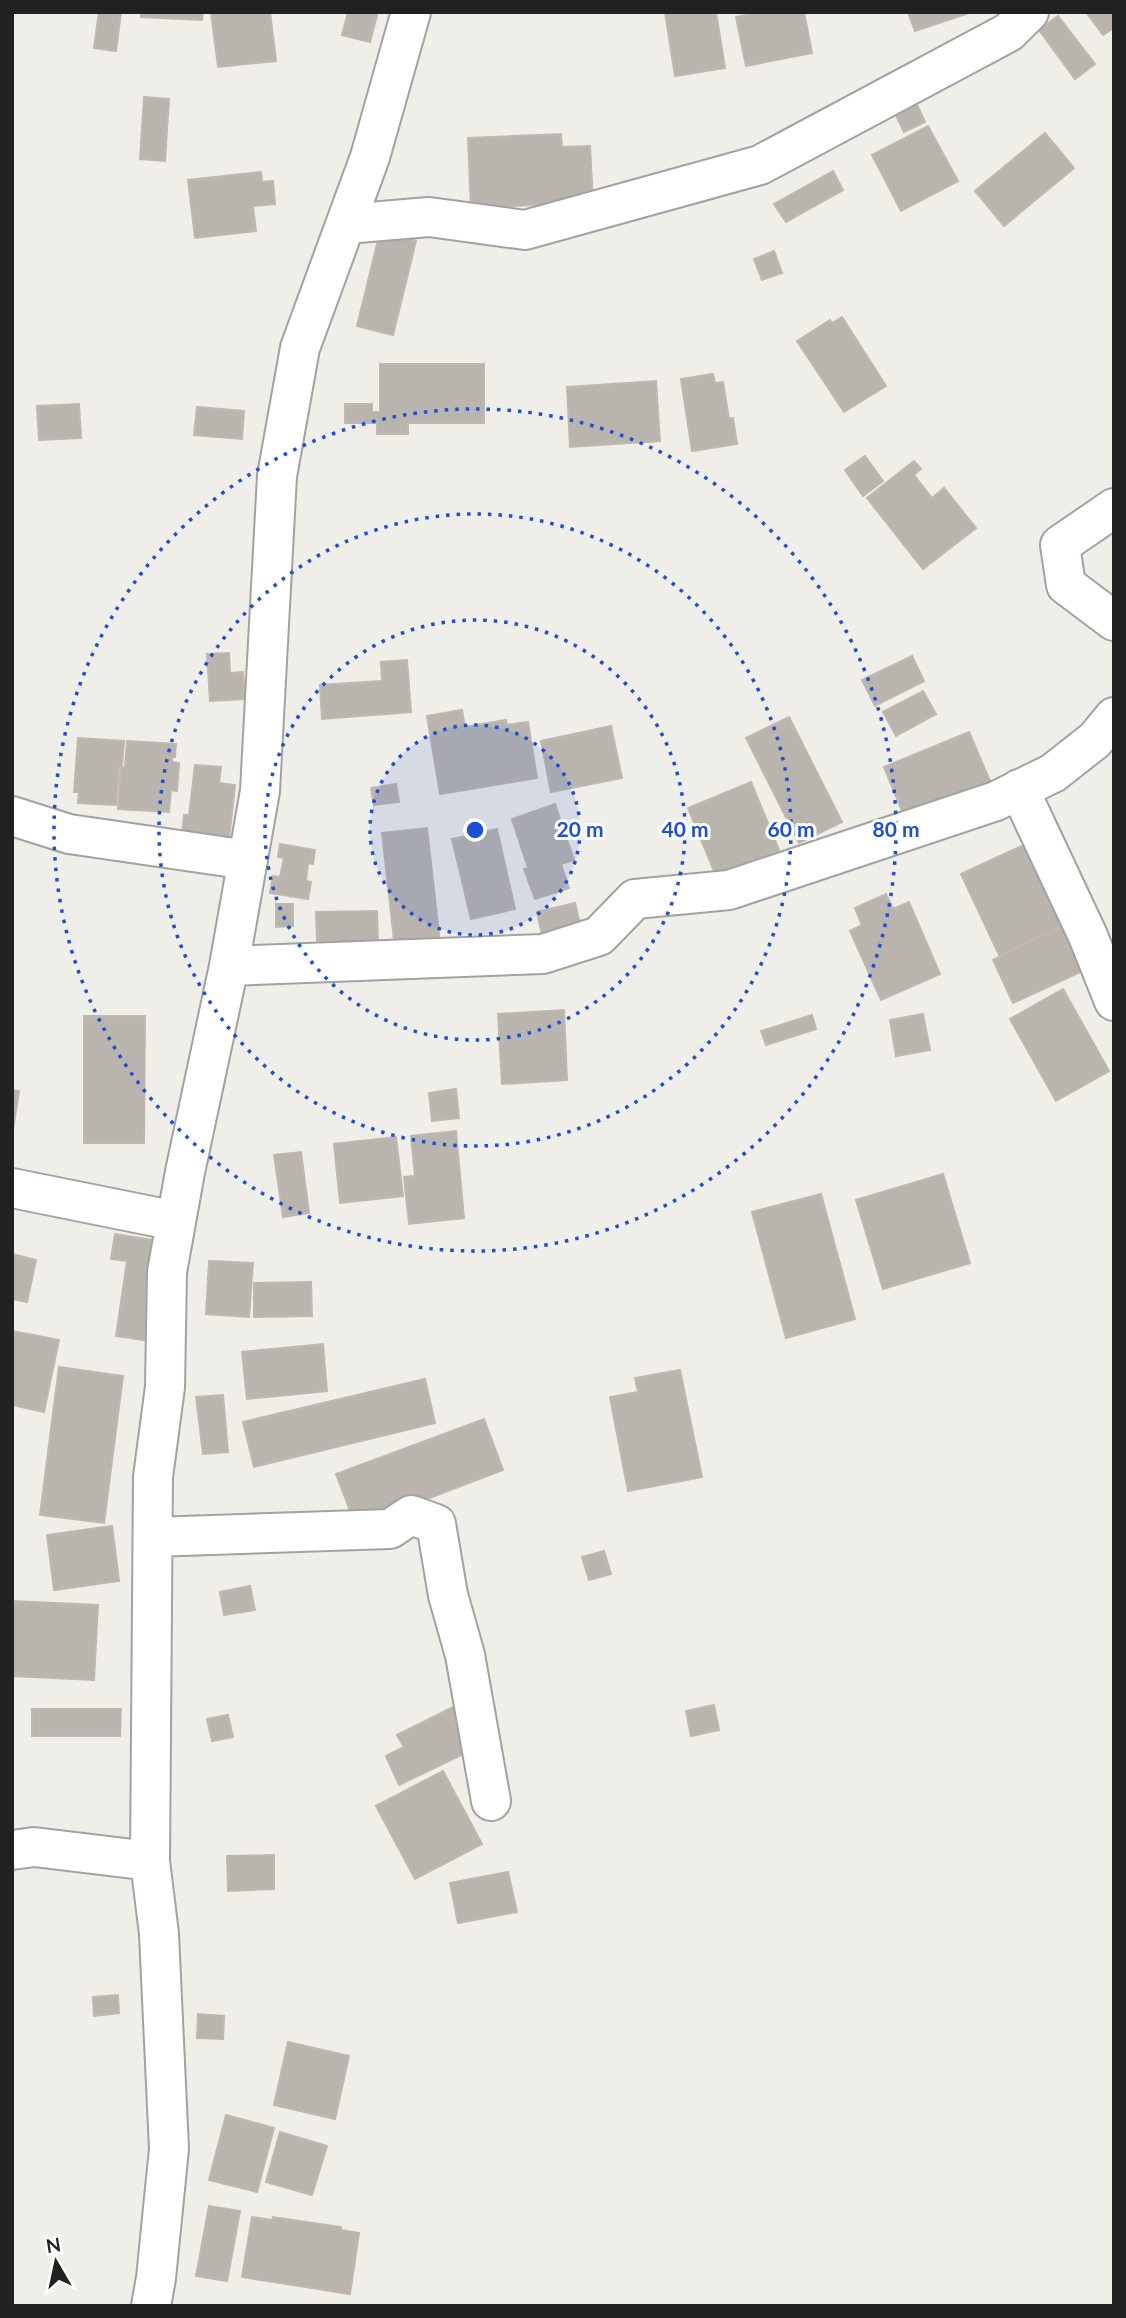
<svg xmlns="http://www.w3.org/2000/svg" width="1126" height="2318" font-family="Lato,sans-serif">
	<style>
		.building { fill: #b9b5ae; stroke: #c0b8ac; stroke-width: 2 }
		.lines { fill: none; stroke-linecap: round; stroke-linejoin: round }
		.street-casing { stroke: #a2a2a2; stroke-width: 42 }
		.street { stroke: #fff; stroke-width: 38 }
		.ring { fill: none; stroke: #1d4ed8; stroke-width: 3.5; stroke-dasharray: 3.5 7 }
		.centre { fill: #1d4ed8; stroke: #fff; stroke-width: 3.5 }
		.ring-label { font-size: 21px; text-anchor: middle; font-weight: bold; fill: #1d4ed8; stroke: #fff; stroke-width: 6; stroke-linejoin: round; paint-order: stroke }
	</style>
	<rect width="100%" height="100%" fill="#f0eee8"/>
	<path class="building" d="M99,12H121L116,51L94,48Z
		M141,12H203L202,20L141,17Z
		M211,12H270L276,61L218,67Z
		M348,12H378L370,42L342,35Z
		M665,12H716L725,68L675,76Z
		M761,12H804L812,53L746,66L736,17Z
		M908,12H972L915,31Z
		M1086,12H1114V28L1103,35Z
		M1058,16L1095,64L1075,79L1039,30Z
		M144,97L169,99L165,161L140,159Z
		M914,98L925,122L904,132L892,107Z
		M928,126L958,181L901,211L872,155Z
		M1045,133L1074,168L1004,226L975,191Z
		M561,134L562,147L590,146L593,202L471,208L468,138Z
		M833,171L843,190L786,222L774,204Z
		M261,172L262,182L273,181L275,204L253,206L256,231L195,238L188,180Z
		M380,232L416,241L393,335L357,326Z
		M774,251L782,273L762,280L754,259Z
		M842,317L886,386L844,412L797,341L830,320L832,323Z
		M380,364H484V423H408V434H377V423H345V404H372V412H380Z
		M713,374L715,383L723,382L729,419L733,418L737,444L692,451L681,379Z
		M656,381L660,441L570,447L567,387Z
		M79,404L81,438L39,440L37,406Z
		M197,407L244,411L242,439L194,435Z
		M865,456L883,481L863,496L845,470Z
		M914,461L921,469L914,475L932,498L944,488L976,528L923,569L867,498Z
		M229,653L230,673L243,672L245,699L210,701L207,654Z
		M912,656L924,681L875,706L862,680Z
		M407,660L411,712L322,719L320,685L382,681L381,662Z
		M923,691L936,714L896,736L883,712Z
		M462,710L465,727L506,720L507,725L528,722L537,778L440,794L427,716Z
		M789,717L842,822L799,843L746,738Z
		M611,726L622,778L551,792L541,741Z
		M969,732L993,788L907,823L884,767Z
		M78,738L124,741L122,766H119L116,805L78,803L79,792H74Z
		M127,741L176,744L175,757H172V762L179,763L177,791L171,790L169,812L118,809L121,768L125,767Z
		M195,765L221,767L219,783L235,785L229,839L182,834L184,815H189Z
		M751,782L779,850L716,876L688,808Z
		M396,784L399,802L374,805L371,788Z
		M555,804L574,860L561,864L569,888L535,899L524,869L528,868L512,819Z
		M427,828L440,943L395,949L382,833Z
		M497,829L515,909L471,919L452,839Z
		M1028,843L1066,924L999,955L961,874Z
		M280,844L315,850L313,864L308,863L306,881L311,882L308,899L270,893L273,876L280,877L284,858L278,857Z
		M886,894L893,909L909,902L940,974L881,1000L850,931L862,925L855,908Z
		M575,903L582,932L543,940L537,912Z
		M276,904H293V926L276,927Z
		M377,911L378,942L339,956V941H317L316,912Z
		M1068,924L1089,968L1013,1003L993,960Z
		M1063,989L1109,1071L1056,1101L1010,1019Z
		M564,1010L567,1080L502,1084L498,1014Z
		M923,1014L930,1050L896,1056L890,1020Z
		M812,1015L816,1029L766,1045L761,1031Z
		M84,1016H145L144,1143H84Z
		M456,1089L459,1118L432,1121L429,1093Z
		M12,1090L19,1091L12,1136Z
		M456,1131L464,1218L409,1224L404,1177L415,1176L411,1136Z
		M396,1137L403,1196L340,1203L334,1144Z
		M301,1152L309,1213L283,1217L274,1155Z
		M943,1174L970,1263L883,1289L856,1200Z
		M821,1194L855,1319L786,1338L752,1212Z
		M115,1234L159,1241L144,1340L116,1336L127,1261L111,1259Z
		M12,1254L36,1260L27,1302L12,1299Z
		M209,1261L253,1263L249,1317L206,1314Z
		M311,1282L312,1316L254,1317V1283Z
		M12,1331L59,1340L44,1412L12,1405Z
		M323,1344L327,1391L247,1399L242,1352Z
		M59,1367L123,1376L104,1523L40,1515Z
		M680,1370L702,1477L628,1491L610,1397L638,1392L635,1378Z
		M425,1379L435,1423L254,1467L243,1422Z
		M223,1395L228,1452L203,1454L196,1397Z
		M484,1419L503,1470L356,1526L336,1474Z
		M112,1526L119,1581L54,1590L47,1535Z
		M604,1551L611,1574L589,1580L582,1557Z
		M250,1586L255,1610L224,1615L220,1592Z
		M12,1601L98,1605L94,1680L12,1676Z
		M457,1705L478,1747L399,1785L386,1756L404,1747L397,1735Z
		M714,1705L719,1730L691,1736L686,1711Z
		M32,1709H121L120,1736H32Z
		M228,1715L233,1737L212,1741L207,1719Z
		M443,1771L482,1844L415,1879L376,1806Z
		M274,1855V1889L228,1891L227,1856Z
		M508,1872L517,1912L458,1923L450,1883Z
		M118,1995L119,2013L94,2016L93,1997Z
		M198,2014L224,2016L223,2039L197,2038Z
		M288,2042L349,2056L335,2119L274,2105Z
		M226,2115L274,2128L257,2192L209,2180Z
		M280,2132L327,2146L312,2195L266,2182Z
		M209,2206L240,2211L227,2281L196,2276Z
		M252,2217L272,2220L273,2217L341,2227V2230L359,2233L350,2294L242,2277Z"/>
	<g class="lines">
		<g class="street-casing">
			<path id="street" d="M346,224L429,217L525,230L760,165L1009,32L1029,12
				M1114,508L1060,545L1066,585L1114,621
				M1019,789L1088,936L1114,1001
				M12,816L69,834L248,860
				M229,966L543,954L599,936L635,899L729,890L996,801L1053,773L1095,740L1114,717
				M12,1188L176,1221
				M153,1537L390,1529L411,1515L436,1524L448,1595L465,1655L491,1801
				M12,1850L34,1847L150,1861
				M151,2306L156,2278L169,2149L159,1934L150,1861L153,1477L165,1387L167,1272L185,1172L229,966L260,791L277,476L300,348L370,157L411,12"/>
		</g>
		<use href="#street" class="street"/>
	</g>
	<circle cx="475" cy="830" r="105" fill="#1d4ed8" fill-opacity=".12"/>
	<g class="ring">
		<circle cx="475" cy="830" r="105"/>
		<circle cx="475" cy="830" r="210"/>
		<circle cx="475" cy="830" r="316"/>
		<circle cx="475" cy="830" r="421"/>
	</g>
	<circle cx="475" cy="830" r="10" class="centre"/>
	<g class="ring-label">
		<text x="580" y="837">20 m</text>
		<text x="685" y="837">40 m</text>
		<text x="791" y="837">60 m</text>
		<text x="896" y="837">80 m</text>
	</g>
	<rect width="1126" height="2318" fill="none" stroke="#212121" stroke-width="28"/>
	<g transform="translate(56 2262) rotate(351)" stroke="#ffffff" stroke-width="5" paint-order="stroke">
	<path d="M0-5L12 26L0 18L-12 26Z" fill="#212121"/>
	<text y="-10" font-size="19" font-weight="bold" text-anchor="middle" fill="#212121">N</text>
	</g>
</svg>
